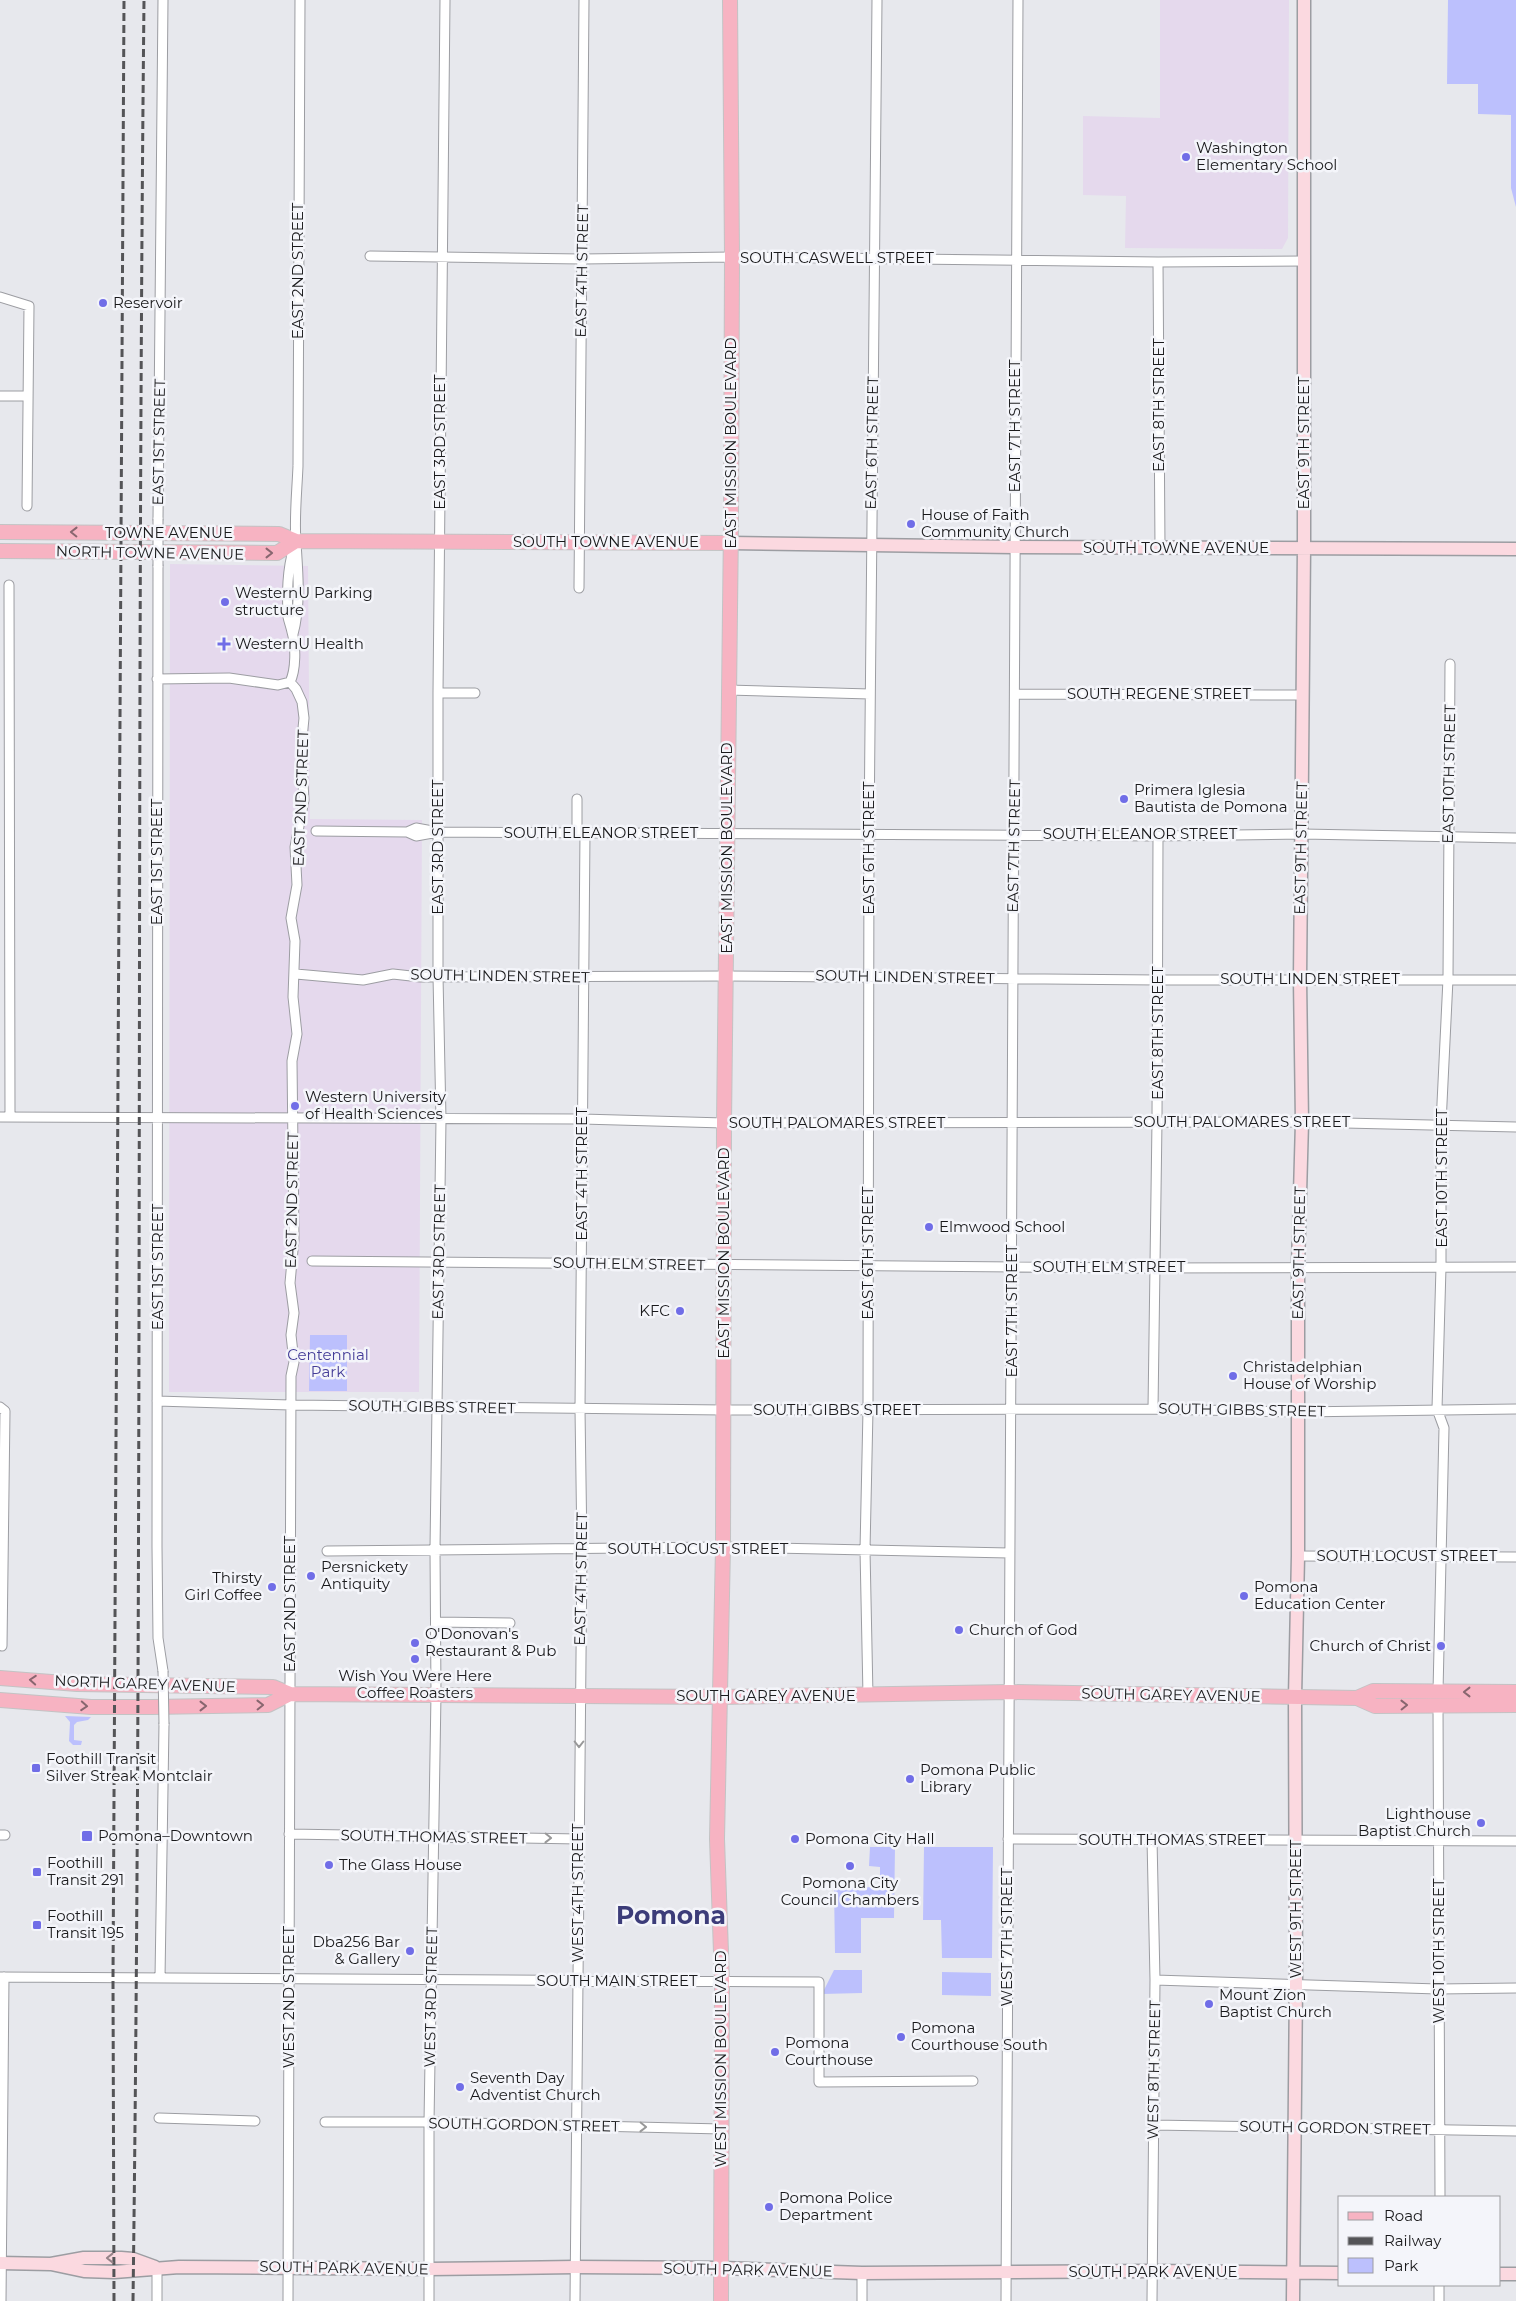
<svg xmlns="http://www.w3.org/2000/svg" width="1516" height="2301" font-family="Montserrat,sans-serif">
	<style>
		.education { fill: #e5d9ed }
		.green { fill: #bcc0fd }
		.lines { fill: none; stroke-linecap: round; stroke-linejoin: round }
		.street-casing { stroke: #9c9da2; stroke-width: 11 }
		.secondary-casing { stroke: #9c9da2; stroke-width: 15 }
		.primary-casing { stroke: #c3c3c4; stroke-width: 16 }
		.street { stroke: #fff; stroke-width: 9 }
		.secondary { stroke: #fbd9e0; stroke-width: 12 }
		.primary { stroke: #f7b3c2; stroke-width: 14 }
		.rail { stroke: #545457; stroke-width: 3; stroke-dasharray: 8 4; stroke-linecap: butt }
		.street-bridge-casing { stroke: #9c9da2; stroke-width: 11; stroke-linecap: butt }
		.street-bridge { stroke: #fff; stroke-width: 9 }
		.oneway { stroke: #88666f }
		.oneway2 { stroke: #989899 }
		.oneway3 { stroke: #968388 }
		.poi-dot { fill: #706de7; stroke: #f4f5fa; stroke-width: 2 }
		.labels { text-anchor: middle; stroke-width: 5; stroke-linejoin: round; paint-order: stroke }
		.poi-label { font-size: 15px; fill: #1a1a1c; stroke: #f4f5fa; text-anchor: start }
		.street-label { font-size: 15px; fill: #1a1a1c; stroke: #f4f5fa }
		.park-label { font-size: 15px; fill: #443d98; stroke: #f4f5fa }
		.town-label { font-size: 25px; font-weight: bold; fill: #3c3c79; stroke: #f4f5fa }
	</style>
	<rect width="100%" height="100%" fill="#e7e8ed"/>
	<path class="education" d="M1160,0H1289L1288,238L1282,249L1125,248L1126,196L1083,195V116L1160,118Z
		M170,564L308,566L310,819L422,820L419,1392H169Z"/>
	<path class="green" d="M1448,0H1516V207L1511,188V115L1478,114V84H1447Z
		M310,1335H347V1391H309Z
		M65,1716L91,1717L88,1720L77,1722L74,1725V1740L82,1741L81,1745H73L69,1741L70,1722Z
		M870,1847H895L894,1918H861V1953H835L834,1888L880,1887V1867L869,1866Z
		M924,1847H993L992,1958H942L941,1920H923Z
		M834,1970H862V1993L822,1994Z
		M942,1972L991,1973V1996L942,1995Z"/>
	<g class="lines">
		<g class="street-casing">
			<path id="street" d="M370,256L582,259L732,257L1158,262L1304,261
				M1158,262L1160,547
				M0,297L29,306L27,506
				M0,396H27
				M158,519L163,0
				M158,566L157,1547L158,1638L163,1671
				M9,585L10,1116
				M579,588L584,0
				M293,634C301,604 298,574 296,543C294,517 297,491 298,466L300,0
				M157,679L229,678L278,685L290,682
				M290,682C296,670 296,646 292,632C291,627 289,622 288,617C287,593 287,570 294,547
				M728,690L870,694
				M438,693H475
				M1015,694L1302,695
				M577,799V832
				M316,831L407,832L416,836L438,832L1158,836L1302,834L1516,838
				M407,832L416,828L438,832
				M296,974L363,980L393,974L420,977L727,976L1158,980H1516
				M0,1117L582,1119L724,1123L1302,1122L1516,1127
				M312,1261L1137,1268L1516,1267
				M157,1401L291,1405L724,1410L1153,1409L1298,1412L1516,1409
				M0,1407L5,1411L2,1646
				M1153,1409L1157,1121L1158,836
				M327,1551L723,1547L1009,1553
				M1298,1556L1516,1557
				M436,1622L510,1623
				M1438,1692L1444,1428L1437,1409L1441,1267V1124L1448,979L1450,664
				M868,1696L865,1550L868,1410L869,834L877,0
				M1438,1705L1440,2197
				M289,1834L579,1839
				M0,1835H5
				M1008,1839L1516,1841
				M0,1977L819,1982V2082L973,2081
				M160,1978L164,1724
				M1155,1980L1438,1989L1516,1988
				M159,2118L255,2121
				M325,2122H429L722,2129
				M1153,2125L1516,2131
				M157,2268V2301
				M1,2301L4,1977
				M288,2301L291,1376L294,1362L291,1335L294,1313L290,1283L294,1239L292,1061L297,1034L293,997L295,941L291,918L297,885L295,847L304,800L301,749L304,718L302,702L296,689L290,682
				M429,2301V2122L436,1694L435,1549L441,1119L438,976V693L445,0
				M575,2301L582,1550L580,1409L585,832
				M862,2301V2273
				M1006,2301L1018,0
				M1152,2301L1155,1980L1152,1839
				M1439,2301V2285"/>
		</g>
		<g class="secondary-casing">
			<path id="secondary" d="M731,543L1014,547L1516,549
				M0,2263L51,2264L84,2258H121L133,2259L155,2267
				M51,2264L84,2271L114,2272L179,2267L429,2269L575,2267L722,2268L862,2273L1152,2271L1340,2273
				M1500,2274H1516
				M1293,2301L1296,1984L1295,1697L1298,1556V1266L1302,1122L1300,979L1304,548V0"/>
		</g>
		<g class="primary-casing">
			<path id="primary" d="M0,532L279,534L296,541L731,543
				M0,551L277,553L296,541
				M0,1678L77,1684L273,1687L290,1694
				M1357,1698L1373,1691L1516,1692
				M0,1700L91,1707H152L268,1705L290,1694L720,1697L1010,1692L1357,1698L1375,1706L1516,1705
				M721,2301L722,1981L717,1839L723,1547L724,1123L731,525L732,257L730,0"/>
		</g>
		<use href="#street" class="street"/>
		<use href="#secondary" class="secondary"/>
		<use href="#primary" class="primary"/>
		<path class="rail" d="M114,2301L113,1978L124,0
			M133,2301C143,1534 136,767 144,0"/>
		<g class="street-bridge-casing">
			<path id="street-bridge" d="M158,566V519
				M163,1671L164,1724"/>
		</g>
		<use href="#street-bridge" class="street-bridge"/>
	</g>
	<defs><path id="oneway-chevron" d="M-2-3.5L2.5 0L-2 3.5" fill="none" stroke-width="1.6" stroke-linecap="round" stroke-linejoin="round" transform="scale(1.25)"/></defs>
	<g class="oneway">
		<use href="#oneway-chevron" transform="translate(74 532) rotate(-179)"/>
		<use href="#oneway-chevron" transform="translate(269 553)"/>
		<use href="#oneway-chevron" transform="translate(33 1680) rotate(-176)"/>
		<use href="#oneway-chevron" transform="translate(1467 1692) rotate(-180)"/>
		<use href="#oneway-chevron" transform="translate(260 1705) rotate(-1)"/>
		<use href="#oneway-chevron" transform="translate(1404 1705) rotate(-1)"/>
		<use href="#oneway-chevron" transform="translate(84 1706) rotate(4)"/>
		<use href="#oneway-chevron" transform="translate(203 1706)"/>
	</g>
	<g class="oneway2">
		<use href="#oneway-chevron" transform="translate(579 1744) rotate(90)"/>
		<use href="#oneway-chevron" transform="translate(548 1838) rotate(1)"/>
		<use href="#oneway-chevron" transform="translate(643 2127) rotate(1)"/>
	</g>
	<use class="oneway3" href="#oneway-chevron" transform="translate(110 2258) rotate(180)"/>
	<g class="poi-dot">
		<circle cx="1186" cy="157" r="5"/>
		<circle cx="103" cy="303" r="5"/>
		<circle cx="911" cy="524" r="5"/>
		<circle cx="225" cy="602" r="5"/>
		<path d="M221.5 636.5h5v5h5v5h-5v5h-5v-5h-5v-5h5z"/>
		<circle cx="1124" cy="799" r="5"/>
		<circle cx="295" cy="1106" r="5"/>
		<circle cx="929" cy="1227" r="5"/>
		<circle cx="680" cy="1311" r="5"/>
		<circle cx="1233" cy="1376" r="5"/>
		<circle cx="311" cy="1576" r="5"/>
		<circle cx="272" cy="1587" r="5"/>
		<circle cx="1244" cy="1596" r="5"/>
		<circle cx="959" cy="1630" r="5"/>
		<circle cx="415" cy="1643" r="5"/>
		<circle cx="1441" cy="1646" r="5"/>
		<circle cx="415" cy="1659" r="5"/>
		<rect x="31" y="1763" width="10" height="10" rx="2.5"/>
		<circle cx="910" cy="1779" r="5"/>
		<circle cx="1481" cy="1823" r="5"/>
		<rect x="81" y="1830" width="12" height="12" rx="2.5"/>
		<circle cx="795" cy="1839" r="5"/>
		<circle cx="329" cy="1865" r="5"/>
		<circle cx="850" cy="1866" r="5"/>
		<rect x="32" y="1867" width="10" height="10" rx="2.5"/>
		<rect x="32" y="1920" width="10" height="10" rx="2.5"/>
		<circle cx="410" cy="1951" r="5"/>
		<circle cx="1209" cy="2004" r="5"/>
		<circle cx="901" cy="2037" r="5"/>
		<circle cx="775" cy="2052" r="5"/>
		<circle cx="460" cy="2087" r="5"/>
		<circle cx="769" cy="2207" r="5"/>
	</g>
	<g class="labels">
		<g class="poi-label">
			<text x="1196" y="153">Washington<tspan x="1196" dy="17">Elementary School</tspan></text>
			<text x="113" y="308">Reservoir</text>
			<text x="921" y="520">House of Faith<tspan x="921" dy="17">Community Church</tspan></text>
			<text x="235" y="598">WesternU Parking<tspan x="235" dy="17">structure</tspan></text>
			<text x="235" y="649">WesternU Health</text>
			<text x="1134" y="795">Primera Iglesia<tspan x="1134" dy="17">Bautista de Pomona</tspan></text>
			<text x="305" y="1102">Western University<tspan x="305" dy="17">of Health Sciences</tspan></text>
			<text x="939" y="1232">Elmwood School</text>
			<text x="670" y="1316" text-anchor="end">KFC</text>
			<text x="1243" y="1372">Christadelphian<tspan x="1243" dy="17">House of Worship</tspan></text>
			<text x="321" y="1572">Persnickety<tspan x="321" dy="17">Antiquity</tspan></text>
			<text x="262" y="1583" text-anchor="end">Thirsty<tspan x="262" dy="17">Girl Coffee</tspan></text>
			<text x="1254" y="1592">Pomona<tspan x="1254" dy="17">Education Center</tspan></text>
			<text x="969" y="1635">Church of God</text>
			<text x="425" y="1639">O'Donovan's<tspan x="425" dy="17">Restaurant &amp; Pub</tspan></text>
			<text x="1431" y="1651" text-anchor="end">Church of Christ</text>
			<text x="415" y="1681" text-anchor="middle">Wish You Were Here<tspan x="415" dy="17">Coffee Roasters</tspan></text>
			<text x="46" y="1764">Foothill Transit<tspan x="46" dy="17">Silver Streak Montclair</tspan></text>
			<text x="920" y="1775">Pomona Public<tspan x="920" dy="17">Library</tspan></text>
			<text x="1471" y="1819" text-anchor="end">Lighthouse<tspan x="1471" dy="17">Baptist Church</tspan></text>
			<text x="98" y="1841">Pomona–Downtown</text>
			<text x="805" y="1844">Pomona City Hall</text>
			<text x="47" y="1868">Foothill<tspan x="47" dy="17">Transit 291</tspan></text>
			<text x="339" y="1870">The Glass House</text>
			<text x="850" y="1888" text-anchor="middle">Pomona City<tspan x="850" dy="17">Council Chambers</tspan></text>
			<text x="47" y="1921">Foothill<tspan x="47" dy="17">Transit 195</tspan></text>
			<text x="400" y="1947" text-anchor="end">Dba256 Bar<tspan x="400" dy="17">&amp; Gallery</tspan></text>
			<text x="1219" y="2000">Mount Zion<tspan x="1219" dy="17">Baptist Church</tspan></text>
			<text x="911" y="2033">Pomona<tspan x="911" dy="17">Courthouse South</tspan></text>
			<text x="785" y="2048">Pomona<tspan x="785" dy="17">Courthouse</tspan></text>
			<text x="470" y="2083">Seventh Day<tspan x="470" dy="17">Adventist Church</tspan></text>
			<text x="779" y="2203">Pomona Police<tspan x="779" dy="17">Department</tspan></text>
		</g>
		<g class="street-label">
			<text x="837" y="263">SOUTH CASWELL STREET</text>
			<text transform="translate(298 271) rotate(-90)" y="5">EAST 2ND STREET</text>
			<text transform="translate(582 271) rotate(-89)" y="5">EAST 4TH STREET</text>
			<text transform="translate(1159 405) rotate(-90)" y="5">EAST 8TH STREET</text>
			<text transform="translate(1015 426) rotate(-90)" y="5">EAST 7TH STREET</text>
			<text transform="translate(159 442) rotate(-89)" y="5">EAST 1ST STREET</text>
			<text transform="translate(440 442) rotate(-90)" y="5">EAST 3RD STREET</text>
			<text transform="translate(731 443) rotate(-90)" y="5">EAST MISSION BOULEVARD</text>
			<text transform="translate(872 443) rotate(-89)" y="5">EAST 6TH STREET</text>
			<text transform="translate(1304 443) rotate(-90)" y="5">EAST 9TH STREET</text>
			<text x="169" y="538">TOWNE AVENUE</text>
			<text x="606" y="547">SOUTH TOWNE AVENUE</text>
			<text x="1176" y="553">SOUTH TOWNE AVENUE</text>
			<text transform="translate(150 553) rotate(1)" y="5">NORTH TOWNE AVENUE</text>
			<text x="1159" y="699">SOUTH REGENE STREET</text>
			<text transform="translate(1449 774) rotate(-89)" y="5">EAST 10TH STREET</text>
			<text transform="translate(301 798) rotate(-88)" y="5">EAST 2ND STREET</text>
			<text x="601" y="838">SOUTH ELEANOR STREET</text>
			<text x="1140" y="839">SOUTH ELEANOR STREET</text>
			<text transform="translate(1014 846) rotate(-89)" y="5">EAST 7TH STREET</text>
			<text transform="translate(438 847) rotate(-90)" y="5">EAST 3RD STREET</text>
			<text transform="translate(727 848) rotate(-90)" y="5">EAST MISSION BOULEVARD</text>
			<text transform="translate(869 848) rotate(-90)" y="5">EAST 6TH STREET</text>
			<text transform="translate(1301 848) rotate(-89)" y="5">EAST 9TH STREET</text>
			<text transform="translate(157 862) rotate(-90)" y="5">EAST 1ST STREET</text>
			<text transform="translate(500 976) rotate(1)" y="5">SOUTH LINDEN STREET</text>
			<text transform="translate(905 977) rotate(1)" y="5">SOUTH LINDEN STREET</text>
			<text x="1310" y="984">SOUTH LINDEN STREET</text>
			<text transform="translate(1158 1033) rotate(-90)" y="5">EAST 8TH STREET</text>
			<text x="1242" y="1127">SOUTH PALOMARES STREET</text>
			<text x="837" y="1128">SOUTH PALOMARES STREET</text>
			<text transform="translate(582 1174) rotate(-90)" y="5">EAST 4TH STREET</text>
			<text transform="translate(1442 1178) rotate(-90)" y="5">EAST 10TH STREET</text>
			<text transform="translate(292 1200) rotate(-89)" y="5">EAST 2ND STREET</text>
			<text transform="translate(439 1252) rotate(-89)" y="5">EAST 3RD STREET</text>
			<text transform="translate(724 1253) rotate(-90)" y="5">EAST MISSION BOULEVARD</text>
			<text transform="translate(868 1253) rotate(-90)" y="5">EAST 6TH STREET</text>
			<text transform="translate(1299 1253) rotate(-89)" y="5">EAST 9TH STREET</text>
			<text transform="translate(629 1264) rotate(1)" y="5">SOUTH ELM STREET</text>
			<text transform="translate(158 1267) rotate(-90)" y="5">EAST 1ST STREET</text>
			<text x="1109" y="1272">SOUTH ELM STREET</text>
			<text transform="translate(1012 1311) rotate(-90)" y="5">EAST 7TH STREET</text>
			<text transform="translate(432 1407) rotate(1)" y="5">SOUTH GIBBS STREET</text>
			<text x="837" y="1415">SOUTH GIBBS STREET</text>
			<text transform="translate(1242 1410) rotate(1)" y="5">SOUTH GIBBS STREET</text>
			<text x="698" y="1554">SOUTH LOCUST STREET</text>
			<text x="1407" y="1561">SOUTH LOCUST STREET</text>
			<text transform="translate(581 1579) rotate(-89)" y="5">EAST 4TH STREET</text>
			<text transform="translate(290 1604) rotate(-90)" y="5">EAST 2ND STREET</text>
			<text transform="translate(145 1684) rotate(2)" y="5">NORTH GAREY AVENUE</text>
			<text transform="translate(1171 1695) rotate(1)" y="5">SOUTH GAREY AVENUE</text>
			<text x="766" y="1701">SOUTH GAREY AVENUE</text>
			<text transform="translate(434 1837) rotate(1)" y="5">SOUTH THOMAS STREET</text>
			<text x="1172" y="1845">SOUTH THOMAS STREET</text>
			<text transform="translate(578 1893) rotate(-90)" y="5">WEST 4TH STREET</text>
			<text transform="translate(1296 1909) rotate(-90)" y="5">WEST 9TH STREET</text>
			<text transform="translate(1007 1937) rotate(-90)" y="5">WEST 7TH STREET</text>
			<text transform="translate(1439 1951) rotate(-90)" y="5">WEST 10TH STREET</text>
			<text x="617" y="1986">SOUTH MAIN STREET</text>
			<text transform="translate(289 1997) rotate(-90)" y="5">WEST 2ND STREET</text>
			<text transform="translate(431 1997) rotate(-89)" y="5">WEST 3RD STREET</text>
			<text transform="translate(721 2059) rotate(-90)" y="5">WEST MISSION BOULEVARD</text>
			<text transform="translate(1154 2070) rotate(-89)" y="5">WEST 8TH STREET</text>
			<text transform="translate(524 2125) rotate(1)" y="5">SOUTH GORDON STREET</text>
			<text transform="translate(1335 2128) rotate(1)" y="5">SOUTH GORDON STREET</text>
			<text transform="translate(344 2268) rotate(1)" y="5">SOUTH PARK AVENUE</text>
			<text transform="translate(748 2270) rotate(1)" y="5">SOUTH PARK AVENUE</text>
			<text x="1153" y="2277">SOUTH PARK AVENUE</text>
		</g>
		<g class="park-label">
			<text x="328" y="1360">Centennial<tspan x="328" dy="17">Park</tspan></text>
		</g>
		<g class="town-label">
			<text x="671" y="1924">Pomona</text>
		</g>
	</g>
	<rect x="1338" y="2196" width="162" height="90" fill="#f4f5fa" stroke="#9d9da1"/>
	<rect x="1348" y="2212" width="25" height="8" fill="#f7b3c2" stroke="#9d9da1"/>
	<text x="1384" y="2221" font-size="15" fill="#1a1a1c">Road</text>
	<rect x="1348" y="2237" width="25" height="8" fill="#545457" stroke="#9d9da1"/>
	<text x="1384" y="2246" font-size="15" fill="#1a1a1c">Railway</text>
	<rect x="1348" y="2258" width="25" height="15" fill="#bcc0fd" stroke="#9d9da1"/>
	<text x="1384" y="2271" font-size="15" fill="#1a1a1c">Park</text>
</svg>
